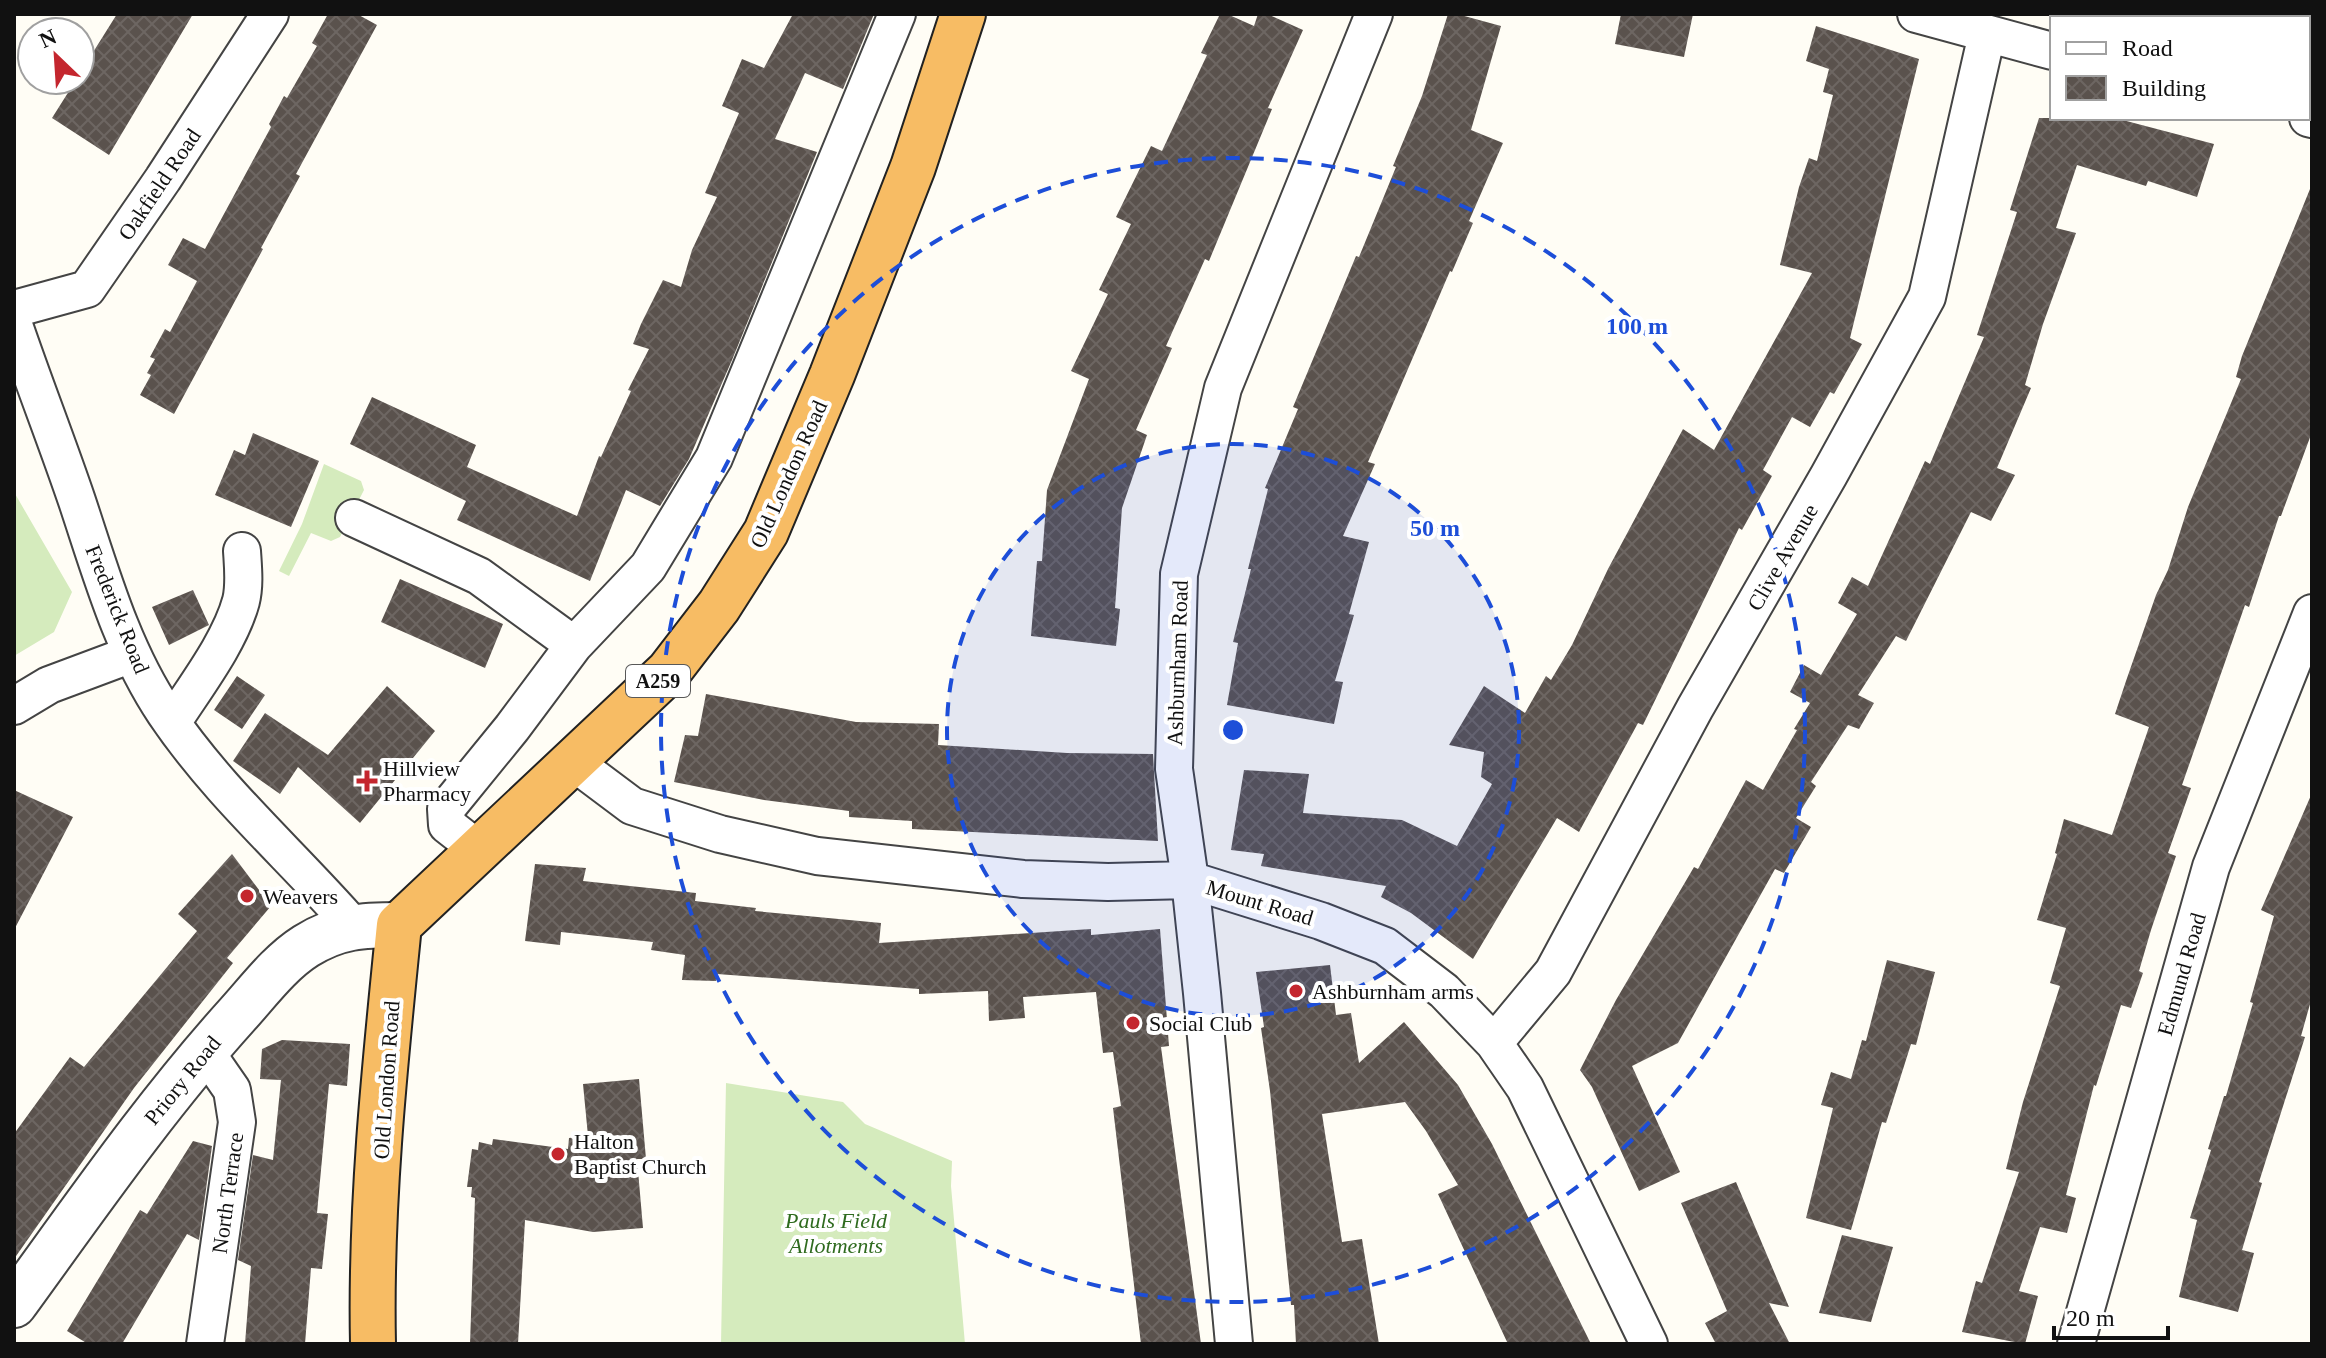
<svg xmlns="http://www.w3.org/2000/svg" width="2326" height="1358" font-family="Georgia,serif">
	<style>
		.grass { fill: #d5ebbd }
		.building { fill: url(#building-cross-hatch) }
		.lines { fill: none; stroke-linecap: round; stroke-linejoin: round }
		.minor-casing { stroke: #444; stroke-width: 40 }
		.tertiary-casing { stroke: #444; stroke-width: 48 }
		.trunk-casing { stroke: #222; stroke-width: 48 }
		.minor { stroke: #fff; stroke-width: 36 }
		.tertiary { stroke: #fff; stroke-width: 44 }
		.trunk { stroke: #f7bc64; stroke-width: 44 }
		.ring { fill: none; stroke: #1d4ed8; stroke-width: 4; stroke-dasharray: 14 10 }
		.poi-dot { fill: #c4262e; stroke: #fff; stroke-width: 3 }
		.labels { text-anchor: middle; stroke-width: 8; stroke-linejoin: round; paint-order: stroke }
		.shield { fill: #fff; stroke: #585858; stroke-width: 2 }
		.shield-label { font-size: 20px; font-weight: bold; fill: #111 }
		.street-label { font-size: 22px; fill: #111; stroke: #fff }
		.poi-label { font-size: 22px; fill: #111; stroke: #fff; text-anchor: start }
		.park-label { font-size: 22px; font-style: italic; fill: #2f6b1f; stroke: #fff }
		.centre { fill: #1d4ed8; stroke: #fff; stroke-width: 4 }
		.ring-label { font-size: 24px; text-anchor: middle; font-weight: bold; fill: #1d4ed8; stroke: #fff; stroke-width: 8; stroke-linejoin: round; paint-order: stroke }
	</style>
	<defs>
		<pattern id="building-cross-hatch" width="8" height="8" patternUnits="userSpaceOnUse" patternTransform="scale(2)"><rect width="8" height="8" fill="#5a524d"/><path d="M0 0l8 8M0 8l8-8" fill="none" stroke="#6d6662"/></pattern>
	</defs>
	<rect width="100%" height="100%" fill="#fffdf5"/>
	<path class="grass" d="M324,464L361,481L364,490L340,537L331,541L311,533L289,576L279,571L302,524Z
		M14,492L72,592L54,632L14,656Z
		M726,1083L843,1102L865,1124L952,1161L951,1186L965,1344H721Z"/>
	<path class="building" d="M117,14H193L109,155L52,118L76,80H80V73Z
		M328,14H357L377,25L296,174L300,176L261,248L263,249L174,414L140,395L151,375L147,373L155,359L150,357L165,329L170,332L197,281L168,265L183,238L205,249L271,127L269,124L284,96L287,98L317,46L312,43Z
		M793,14H874L843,89L805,73L775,139L817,152L732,360L689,459L660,506L626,490L590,581L457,520L466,501L350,444L372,397L476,445L467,467L577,516L599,456L601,457L631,391L628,390L649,349L633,344L641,324L663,280L681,287L692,250L717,197L705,193L739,113L722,106L742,59L764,68Z
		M1220,14H1227L1254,26L1258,14H1267L1303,30L1268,108L1272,109L1209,261L1205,259L1166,346L1172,348L1136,430L1147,435L1122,508L1115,608L1120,609L1116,646L1031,636L1037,561H1042L1047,490L1089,379L1071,371L1108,294L1099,290L1131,224L1116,217L1151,146L1162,151L1207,55L1201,53Z
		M1448,14H1457L1501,26L1471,130L1503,143L1469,221L1473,223L1452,272L1450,271L1368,462L1375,464L1343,536L1369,542L1349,614L1354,615L1335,681L1343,682L1334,724L1227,705L1238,643L1233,642L1251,569H1248L1268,489L1265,488L1298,409L1293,407L1356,256L1359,257L1396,167L1393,166L1422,96Z
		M1621,14H1693L1684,57L1615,44Z
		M1816,26L1919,59L1850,338L1862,344L1834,394L1830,392L1810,427L1792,417L1763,470L1772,476L1742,530L1739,528L1643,725L1638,723L1579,832L1557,818L1473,959L1411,913L1381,897L1386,886L1261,866L1264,854L1231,850L1244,770L1309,774L1303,813L1402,820L1457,846L1492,784L1481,777L1484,752L1449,745L1484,686L1525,713L1546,676L1551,680L1572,645L1608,569L1683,429L1714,450L1812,273L1780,265L1799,187L1809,158L1817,161L1833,95L1823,92L1829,69L1806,61Z
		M2039,118H2115L2214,144L2197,197L2148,181L2146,186L2077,165L2056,228L2076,233L2043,324L2025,385L2031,388L1997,468L2015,475L1991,521L1971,512L1906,641L1896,636L1858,695L1874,703L1859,729L1848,725L1811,782L1816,786L1796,818L1811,827L1784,873L1775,869L1678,1043L1632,1066L1680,1172L1639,1191L1592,1087L1580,1070L1616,1000L1694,867L1698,869L1746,780L1763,790L1797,730L1794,729L1810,703L1790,692L1804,665L1821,675L1857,614L1838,603L1852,577L1868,586L1925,461L1930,464L1984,337L1977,335L2017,212L2010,210Z
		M2310,189H2312V432L2281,516H2279L2249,607L2245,605L2182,785L2191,788L2168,853L2176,856L2151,930L2139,971L2143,973L2131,1008L2121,1005L2096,1086L2094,1085L2066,1195L2076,1198L2067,1233L2040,1227L2019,1291L2038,1296L2025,1344L1962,1332L1976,1281L1982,1283L2019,1172L2006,1169L2023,1102L2060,986L2050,983L2066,928L2037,920L2057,854L2055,853L2064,819L2112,835L2149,727L2115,714L2126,681L2156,595L2168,570L2188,507L2241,379L2236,377L2242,356Z
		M253,433L319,461L291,527L215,495L234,450L245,455Z
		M400,579L503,624L485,668L381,622Z
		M193,590L209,625L169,645L152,607Z
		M237,676L265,695L242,729L214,710Z
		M387,686L435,731L360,823L298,767L280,794L233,761L265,713L328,755Z
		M706,694L856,722L939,724L938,745L1067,753L1153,754L1158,841L912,829V821L849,817V811L764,800L674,782L685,735L698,736Z
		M14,790L73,817L14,930Z
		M2312,793V997L2301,1036L2305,1037L2259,1182L2262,1183L2242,1250L2254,1253L2238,1312L2179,1297L2197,1220L2190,1218L2211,1150L2208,1149L2224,1096H2226L2253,1003L2250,1002L2274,916L2261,910Z
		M232,854L271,906L227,958L233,963L134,1088L14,1259V1134L70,1057L84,1067L197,931L178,914Z
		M535,864L586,868L583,881L696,893L695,901L756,908L755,911L881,923L879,943L1091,929V935L1160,929L1169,1046L1161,1047L1201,1344H1141L1113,1108L1121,1106L1113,1052L1103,1053L1096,992L1023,997L1025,1018L989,1021L988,991L919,994V989L717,974L716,981L682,980L685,955L651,950L653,942L561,932L560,945L525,941Z
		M1887,960L1935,972L1916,1045L1911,1044L1886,1123L1882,1122L1851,1230L1806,1218L1833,1108L1821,1105L1831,1072L1851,1079L1862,1040L1866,1041Z
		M1330,965L1336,1015L1351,1013L1359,1063L1404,1022L1458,1085L1492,1144L1591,1344H1508L1438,1194L1458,1185L1426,1131L1405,1102L1322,1114L1342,1242L1362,1239L1379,1344H1296L1294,1305H1291L1270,1091L1261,1028L1264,1027L1256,972Z
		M282,1040L350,1044L347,1086L329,1084L317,1213L328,1214L322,1269L311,1268L305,1344H245L251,1266L238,1260L253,1155L273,1160L281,1080L260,1079L262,1049Z
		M639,1079L646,1159H637L643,1228L593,1232L525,1220L518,1344H470L475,1198L471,1197L472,1187H467L472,1149L478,1150L479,1142L492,1145L493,1139L568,1149L569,1138L588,1136L583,1084Z
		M193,1141L212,1146L199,1240L187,1234L122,1344H88L67,1331L140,1210L147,1214Z
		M1736,1182L1789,1307L1769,1303L1790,1344H1716L1705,1323L1727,1311L1681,1203Z
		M1842,1235L1893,1247L1871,1322L1819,1313Z"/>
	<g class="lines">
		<g class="minor-casing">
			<path id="minor" d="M1916,14L2052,51
				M2308,118L2312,119
				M14,309L87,289L163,179L270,14
				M14,325C34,384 57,442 77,501C101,573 122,649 165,713C219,793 290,854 353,926
				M354,518L479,576L574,645
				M14,706L49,685L132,654
				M172,723C195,687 230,642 241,601C245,585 243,567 242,551
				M572,761L632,806L720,834L817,856L1023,879L1108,882L1190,880L1321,921L1385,946L1444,991L1494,1043L1525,1088L1649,1344
				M479,850L447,825L446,809L512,728L574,645L648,567L714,458L897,14
				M1494,1043L1553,972L1695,708L1829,475L1927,297L1987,34
				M205,1051L232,1090L237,1122L205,1344
				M1234,1344L1202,993L1190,880L1174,769L1179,574L1223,388L1374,14
				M2076,1344L2211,867L2312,613"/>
		</g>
		<g class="tertiary-casing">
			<path id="tertiary" d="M14,1305C86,1206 155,1106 237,1015C258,992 279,963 306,946C338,926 363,925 399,925"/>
		</g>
		<g class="trunk-casing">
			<path id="trunk" d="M373,1344C370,1205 385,1063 399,925L669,671L719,606L766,532L832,375L913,167L963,14"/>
		</g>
		<use href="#minor" class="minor"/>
		<use href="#tertiary" class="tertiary"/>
		<use href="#trunk" class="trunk"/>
	</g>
	<circle cx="1233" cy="730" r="286" fill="#1d4ed8" fill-opacity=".12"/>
	<g class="ring">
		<circle cx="1233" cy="730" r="286"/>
		<circle cx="1233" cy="730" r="572"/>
	</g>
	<g class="poi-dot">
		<path d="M363 769h8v8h8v8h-8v8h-8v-8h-8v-8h8z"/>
		<circle cx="247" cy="896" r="8"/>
		<circle cx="1296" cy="991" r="8"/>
		<circle cx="1133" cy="1023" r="8"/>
		<circle cx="558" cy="1154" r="8"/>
	</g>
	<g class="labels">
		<rect class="shield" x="626" y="665" width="64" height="32" rx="6"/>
		<g class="shield-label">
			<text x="658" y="688">A259</text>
		</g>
		<g class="street-label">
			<text transform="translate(159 184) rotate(-56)" y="8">Oakfield Road</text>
			<text transform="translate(788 474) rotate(-66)" y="8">Old London Road</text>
			<text transform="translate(1782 557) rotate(-60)" y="8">Clive Avenue</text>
			<text transform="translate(118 609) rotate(68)" y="8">Frederick Road</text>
			<text transform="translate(1177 663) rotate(-88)" y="8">Ashburnham Road</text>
			<text transform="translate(1260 902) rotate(17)" y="8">Mount Road</text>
			<text transform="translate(2181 974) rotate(-74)" y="8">Edmund Road</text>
			<text transform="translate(182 1080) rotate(-51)" y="8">Priory Road</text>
			<text transform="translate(386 1080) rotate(-86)" y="8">Old London Road</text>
			<text transform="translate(227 1193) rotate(-82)" y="8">North Terrace</text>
		</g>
		<g class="poi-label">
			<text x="383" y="776">Hillview<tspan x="383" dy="25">Pharmacy</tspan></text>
			<text x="263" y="904">Weavers</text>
			<text x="1312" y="999">Ashburnham arms</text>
			<text x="1149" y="1031">Social Club</text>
			<text x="574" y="1149">Halton<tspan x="574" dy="25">Baptist Church</tspan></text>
		</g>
		<g class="park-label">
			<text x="836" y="1228">Pauls Field<tspan x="836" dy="25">Allotments</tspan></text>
		</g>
	</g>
	<circle cx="1233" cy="730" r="12" class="centre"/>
	<g class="ring-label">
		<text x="1637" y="334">100 m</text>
		<text x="1435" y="536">50 m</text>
	</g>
	<rect width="2326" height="1358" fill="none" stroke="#111111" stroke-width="32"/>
	<rect x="2050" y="16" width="260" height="104" fill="#ffffff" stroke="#a0a0a0" stroke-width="2"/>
	<rect x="2066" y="42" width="40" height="12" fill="#ffffff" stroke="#a0a0a0" stroke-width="2"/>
	<text x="2122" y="56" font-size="24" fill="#111111">Road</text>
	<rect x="2066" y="76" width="40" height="24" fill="url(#building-cross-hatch)" stroke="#a0a0a0" stroke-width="2"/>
	<text x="2122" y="96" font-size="24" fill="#111111">Building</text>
	<g transform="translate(56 56) rotate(335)"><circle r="38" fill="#ffffff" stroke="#a0a0a0" stroke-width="2"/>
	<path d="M0-6L14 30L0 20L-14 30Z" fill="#c4262e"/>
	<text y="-12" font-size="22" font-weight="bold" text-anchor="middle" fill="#111111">N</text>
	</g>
	<path d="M2054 1326v12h114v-12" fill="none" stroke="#111111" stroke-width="4"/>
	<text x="2066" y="1326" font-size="24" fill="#111111" stroke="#ffffff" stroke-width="6" paint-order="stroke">20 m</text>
</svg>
